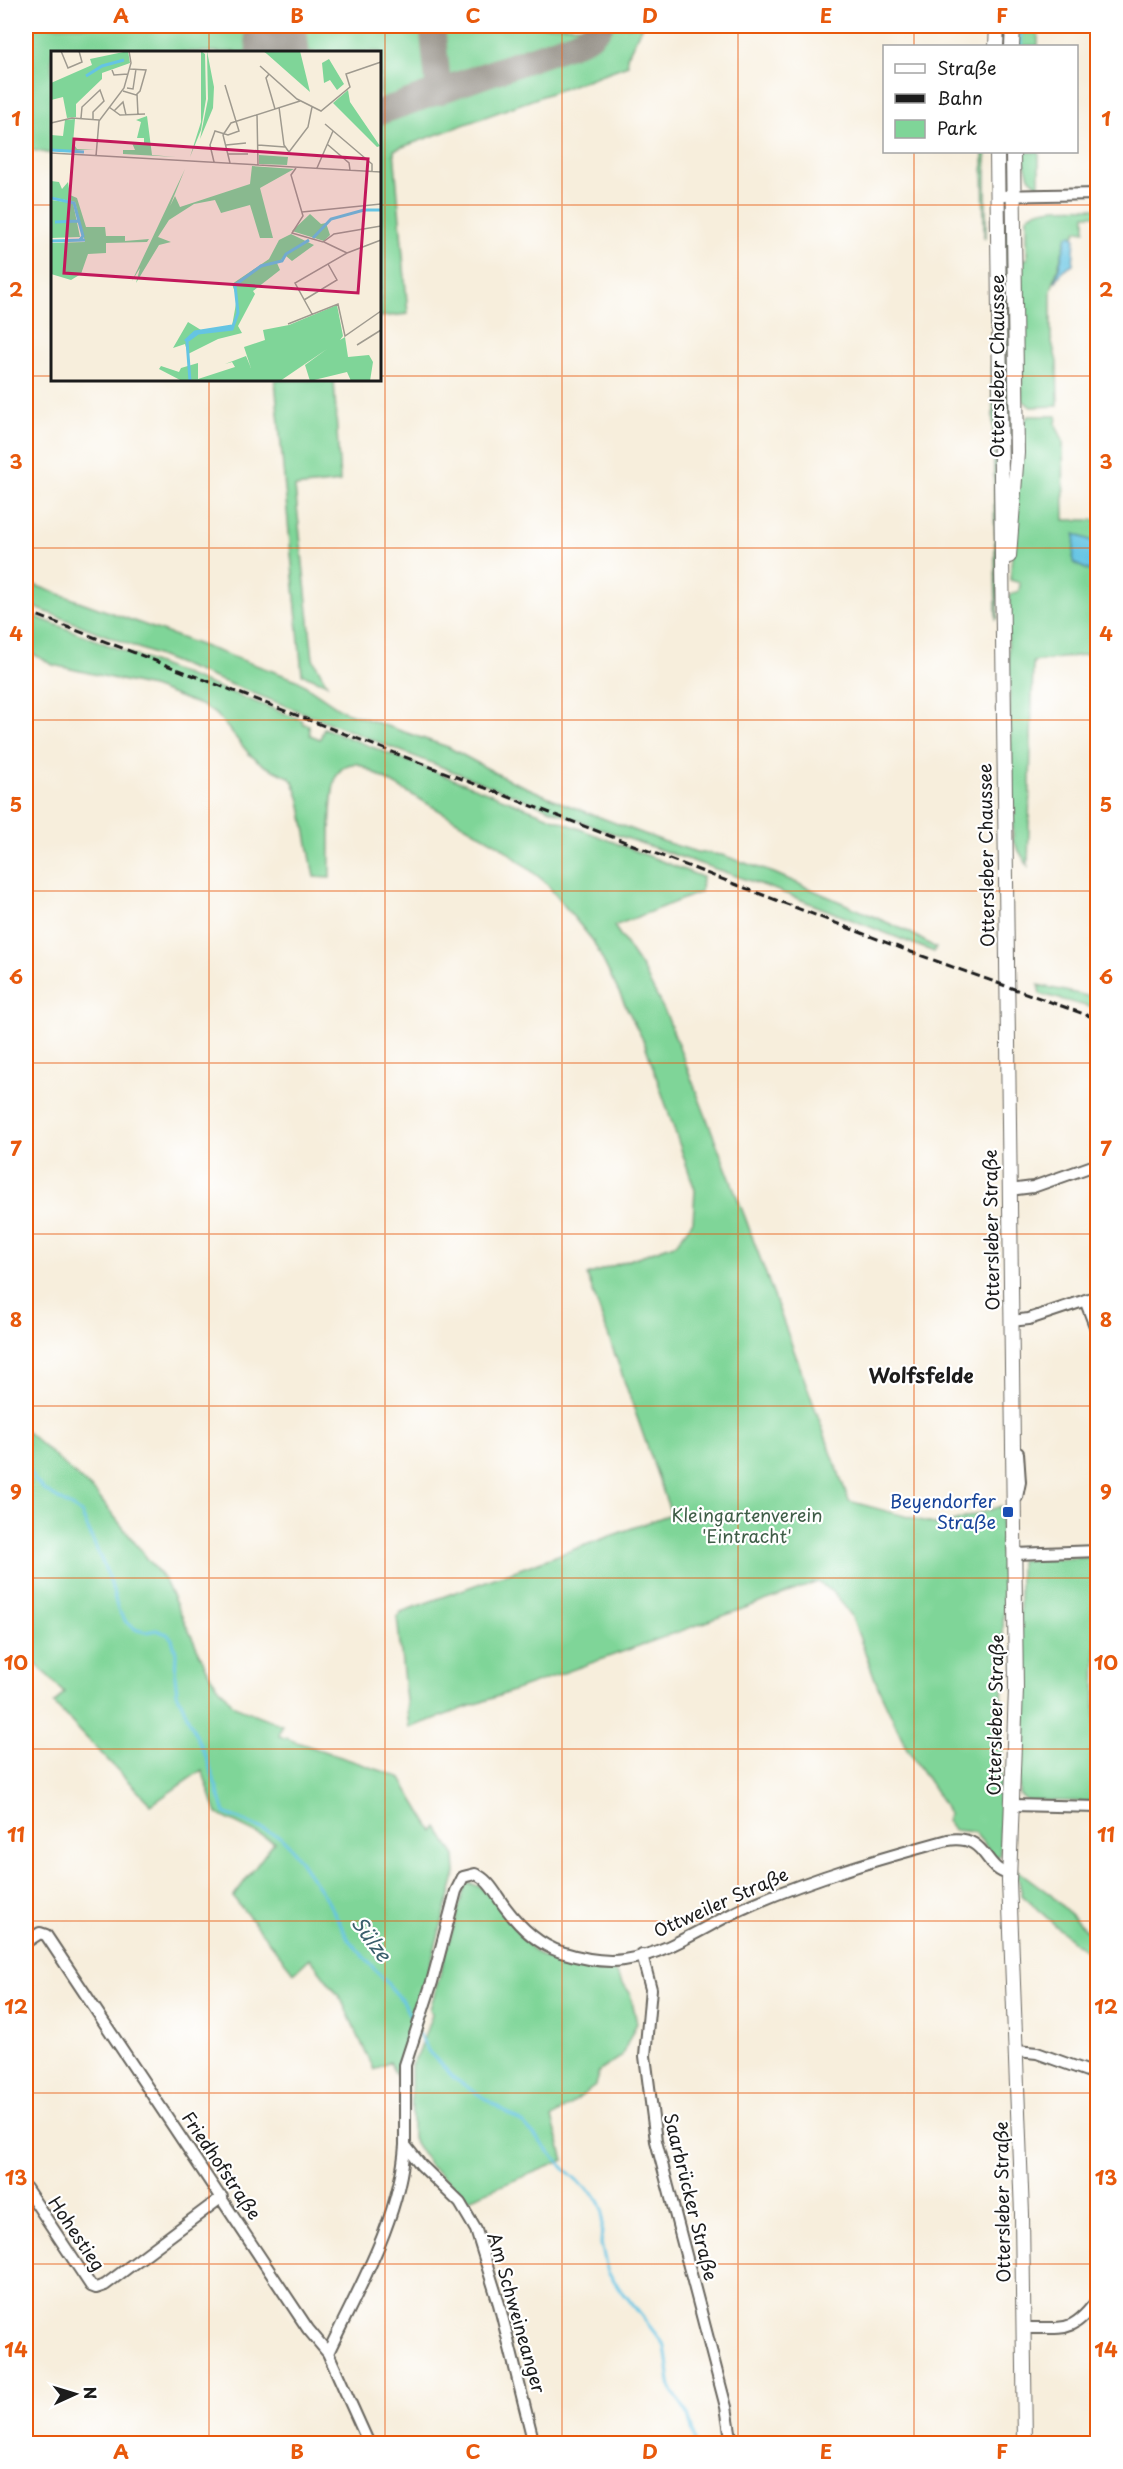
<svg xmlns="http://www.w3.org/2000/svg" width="1123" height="2469" font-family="'Playpen Sans',sans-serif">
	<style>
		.green { fill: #7fd598; stroke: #4e785a; stroke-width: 1.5 }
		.water { fill: #65c4e3; stroke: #407080; stroke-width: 1.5 }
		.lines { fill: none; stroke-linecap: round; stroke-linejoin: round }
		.stream { stroke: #65c4e3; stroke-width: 3 }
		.taxiway { stroke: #8a857c; stroke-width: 26 }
		.runway { stroke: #8a857c; stroke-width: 63 }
		.minor-casing { stroke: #69665f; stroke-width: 14 }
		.major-casing { stroke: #69665f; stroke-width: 16 }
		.minor { stroke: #fff; stroke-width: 10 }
		.major { stroke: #fff; stroke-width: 14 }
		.rail { stroke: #1c1c1c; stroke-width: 3; stroke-dasharray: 9 4.5; stroke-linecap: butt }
		.grid { fill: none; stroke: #e8590c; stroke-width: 1.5; stroke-opacity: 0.55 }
		.transit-dot { fill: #1a4fb4; stroke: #fff; stroke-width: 2 }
		.labels { text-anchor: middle; stroke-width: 4.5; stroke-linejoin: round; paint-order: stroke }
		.street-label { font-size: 18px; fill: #1c1c1c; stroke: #fff }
		.transit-label { font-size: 18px; fill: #164399; stroke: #fff; text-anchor: end }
		.park-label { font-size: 18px; fill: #3f5d47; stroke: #fff }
		.neighbourhood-label { font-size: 20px; font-weight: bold; fill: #1c1c1c; stroke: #fff }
		.water-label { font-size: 20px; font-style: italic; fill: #395f6c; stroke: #fff }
		.inset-river { fill: none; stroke: #65c4e3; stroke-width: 3 }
		.inset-road { fill: none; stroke: #9f9a8f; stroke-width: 1.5 }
		.view { fill: #c2185b; fill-opacity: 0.15; stroke: #c2185b; stroke-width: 3 }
		.inset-edge { fill: none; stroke: #1c1c1c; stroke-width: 3 }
		.neatline { fill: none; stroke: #e8590c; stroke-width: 2 }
		.grid-label { font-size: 20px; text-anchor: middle; font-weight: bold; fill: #e8590c }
	</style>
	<rect width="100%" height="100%" fill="#fff"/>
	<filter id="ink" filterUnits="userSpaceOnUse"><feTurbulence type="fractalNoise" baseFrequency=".0167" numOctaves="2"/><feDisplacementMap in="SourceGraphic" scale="12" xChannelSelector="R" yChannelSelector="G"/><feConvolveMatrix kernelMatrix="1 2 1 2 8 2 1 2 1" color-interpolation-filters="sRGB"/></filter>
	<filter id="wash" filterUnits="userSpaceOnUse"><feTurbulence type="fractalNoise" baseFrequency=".008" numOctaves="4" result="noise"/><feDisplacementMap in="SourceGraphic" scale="24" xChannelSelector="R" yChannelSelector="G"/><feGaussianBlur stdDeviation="1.35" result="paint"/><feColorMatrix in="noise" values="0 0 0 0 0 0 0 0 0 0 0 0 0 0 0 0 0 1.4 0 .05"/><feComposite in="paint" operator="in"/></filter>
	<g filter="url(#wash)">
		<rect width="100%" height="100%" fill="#f7eedc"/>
		<path class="green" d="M26,26H254L257,52H52V154L26,149Z
			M296,26H585L573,33L380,101V52H299Z
			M611,26H642L627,57L628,65L394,150L408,314L380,317V123L578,53L595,44Z
			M1018,26H1038V46H1018Z
			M983,152H986V238H984Z
			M1021,152H1039V187L1029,177Z
			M1097,208V215H1085V231L1077,230L1074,236L1067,237L1051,291V338L1057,362L1058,406L1031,407L1022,400L1020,260L1027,259V218C1038,204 1080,208 1097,208Z
			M1003,218H1010L1012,424L1006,541Z
			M992,346L995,350L998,618L996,619Z
			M275,380H334L340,482L295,487L313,659L327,684L302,674Z
			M1028,416H1057L1056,425L1063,441L1064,520H1097V653L1033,662L1028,866L1013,841L1008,634L1010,594L1019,591L1020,583L1010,580L1023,423Z
			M26,582L297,680L343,711L448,747L505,778L565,804L668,843L697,852L722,855L774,873L909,932L936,948L934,952L776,890L600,829L26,604Z
			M26,613L302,720L303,724L309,725L310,735L320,739L324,728L702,877L701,892L614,926L642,968L667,1016L745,1217L849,1501L941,1526L1001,1506V1570L1004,1577L1000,1855L996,1858L974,1832L953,1830L947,1821L948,1814L943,1803L906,1747L878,1687L851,1615L833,1592L818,1582L409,1728L397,1617L401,1612L671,1514L587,1275L677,1243L693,1221L695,1190L645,1044L593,941L545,882L499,845L359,764C350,763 343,766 338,773C328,788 330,857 330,878L314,877L300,800L293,782L289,777L265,766L250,755L217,715L203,706L152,687L53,665L26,650Z
			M1038,985L1097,998V1009L1040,994Z
			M26,1431L95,1492L165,1581L211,1677L234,1706L282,1725L279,1736L400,1777L433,1832L437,1827L455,1856L456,1873L419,2005L396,2075L389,2062L374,2070L341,1999L310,1958L294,1973L233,1897L274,1842L217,1814L202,1770L151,1805L54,1704L64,1692L26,1654Z
			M1097,1557L1094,1802L1026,1800L1019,1794L1020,1560Z
			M1016,1869L1051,1895L1085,1929L1097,1937V1959L1077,1945L1022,1895Z
			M466,1883C500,1884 513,1942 543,1957C564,1967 592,1969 615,1972L630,1993L637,2023L621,2057L599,2071L595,2086L552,2118L564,2160L469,2199L430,2166L412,2138L411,2065L419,2052L432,2014L430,2009Z"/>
		<path class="water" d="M1070,235L1074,236L1075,239L1073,264L1063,270L1055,283L1067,236Z
			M1075,534L1097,543V574L1075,564L1073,562Z"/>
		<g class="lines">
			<path class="stream" d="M1021,26V46
				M26,1465L34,1479L44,1490L81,1513L110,1580L118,1610L126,1622L137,1630L146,1632L156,1630L167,1634L172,1639L176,1653L175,1677L177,1693L208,1762L225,1813L281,1837L289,1845L327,1900L349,1940L401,1999L415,2025
				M419,2034L429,2052L455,2079L524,2124L566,2170L599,2200L603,2210L601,2244L608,2273L665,2346L671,2389L687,2412L696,2444"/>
			<path class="taxiway" d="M432,26L439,92
				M380,112L576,43L590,36L600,26"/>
			<path class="runway" d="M275,26L278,52"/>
		</g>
	</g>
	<g filter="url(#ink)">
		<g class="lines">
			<g class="minor-casing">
				<path id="minor" d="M998,196L1098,194
					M1009,1190L1033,1187L1098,1164
					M1085,1300L1098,1334
					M1011,1321L1029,1319L1098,1296
					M1017,1497L1020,1482L1018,1453
					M1015,1554L1098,1551
					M1012,1805L1098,1807
					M26,1942L40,1933L46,1935L308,2329L328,2353L369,2444
					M642,1955L651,1989L645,2056L656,2141L726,2407L732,2444
					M1017,2051L1037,2053L1098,2075
					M26,2188L91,2286L96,2288L105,2285L222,2197
					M1023,2328C1065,2327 1071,2335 1098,2299
					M328,2353C359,2287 400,2219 405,2145
					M534,2444L499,2304L476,2230L460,2203L421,2165L405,2145V2065L432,1982L456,1891L463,1877L475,1874C489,1879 496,1895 505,1907C520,1927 537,1944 561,1952C580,1958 603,1963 624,1960C671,1953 710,1922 753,1904C816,1877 882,1858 948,1840C988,1834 983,1869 1009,1874"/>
			</g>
			<g class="major-casing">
				<path id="major" d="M996,46L997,26
					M1012,46L1013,26
					M997,152L1016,1689L1009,1881L1022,2214L1025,2444
					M1009,556L1017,453L1013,152"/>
			</g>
			<use href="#minor" class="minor"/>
			<use href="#major" class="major"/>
			<path class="rail" d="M26,611L911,952L1098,1019"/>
		</g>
	</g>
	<path class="grid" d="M209,26V52M385,26V2444M562,26V2444M738,26V2444M914,26V46M914,152V2444M26,205H52M380,205H1098M26,376H52M380,376H1098M209,380V2444M26,548H1098M26,720H1098M26,891H1098M26,1063H1098M26,1234H1098M26,1406H1098M26,1578H1098M26,1749H1098M26,1921H1098M26,2093H1098M26,2264H1098"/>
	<rect class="transit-dot" x="1002" y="1506" width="12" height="12" rx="3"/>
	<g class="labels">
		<g class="street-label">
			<text transform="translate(998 366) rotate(-90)" y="6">Ottersleber Chaussee</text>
			<text transform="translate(987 855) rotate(-91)" y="6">Ottersleber Chaussee</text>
			<text transform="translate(992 1230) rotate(-91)" y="6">Ottersleber Straße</text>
			<text transform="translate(996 1715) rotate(-89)" y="6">Ottersleber Straße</text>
			<text transform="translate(721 1903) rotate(-24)" y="6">Ottweiler Straße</text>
			<text transform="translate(221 2166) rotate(56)" y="6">Friedhofstraße</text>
			<text transform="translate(690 2197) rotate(76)" y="6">Saarbrücker Straße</text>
			<text transform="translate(1003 2202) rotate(-91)" y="6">Ottersleber Straße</text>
			<text transform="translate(76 2234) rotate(56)" y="6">Hohestieg</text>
			<text transform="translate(516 2313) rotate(74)" y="6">Am Schweineanger</text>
		</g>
		<g class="transit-label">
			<text x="996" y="1508">Beyendorfer<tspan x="996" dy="21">Straße</tspan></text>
		</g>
		<g class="park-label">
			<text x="747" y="1522">Kleingartenverein<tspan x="747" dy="21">'Eintracht'</tspan></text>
		</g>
		<g class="neighbourhood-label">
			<text x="921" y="1383">Wolfsfelde</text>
		</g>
		<g class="water-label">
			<text transform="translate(371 1939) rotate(53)" y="7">Sülze</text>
		</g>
	</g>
	<g transform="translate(51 51)">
		<rect width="330" height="330" fill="#f7eedc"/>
		<path d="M77,0L79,12L51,22V28L25,53V66L16,67L12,46L0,49V32L41,14L39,8ZM150,0L154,3L155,48L150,79L139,106L150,71ZM156,0L163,36L162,57L149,88L157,48ZM212,0H249L259,41L216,3ZM278,8L293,33L286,39L279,29L273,32L271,12ZM297,39L299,51L329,95L326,96L282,52ZM96,65L101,104L125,106L72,103V99H84L81,92L93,93V87H86L90,71L85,69ZM24,68L22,92L26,98L44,99H0V84L12,85L14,69ZM208,104L237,106L236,114L208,113ZM201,115L243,118L209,137L222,187H209L199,154L170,162L164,149L143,153L118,169L107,186L120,191L108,194L85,232L89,217L81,230L134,118L119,155L124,145L129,156L199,133ZM0,130L8,131L11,138L17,131L19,144L26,147L35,176H54L55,185H74V190L98,188L96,191L55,192V202L37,203L30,223L20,229L0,223V192L34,191L24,151L0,146ZM0,149L22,152L29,186L0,187ZM259,163L270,173L275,172L279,184L273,190L241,180ZM240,183L263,194L241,210L235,205L226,212L229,219L202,240L204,243L187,275L191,282L167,288L137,303L134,293L122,297L137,271L150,279L181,275L186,247L181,233L218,208L228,189ZM286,254L292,285L289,289L294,286L297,306L318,304L322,311L319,330H300L296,321L259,330L254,314L276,298L229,330H131L108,318L110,315L128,321L130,317L147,312V328L184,316L181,311L174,313L195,305L200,317L193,296L214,289L212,279L238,274Z" fill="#7fd598"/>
		<path class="inset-river" d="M35,25L51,15L73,9M0,99L33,101M0,147L23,152L32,185L29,189M4,171L28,170M262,187L280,168L313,159H330M0,190L34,189M134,290L144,281L181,275M139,330L136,290L147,282L181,278L187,262L184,234L210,215L231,210L235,203L258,189"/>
		<path class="inset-road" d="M10,0L17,17L31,11L28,0M209,15L246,48L270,60L299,36L295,23L330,11M61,19L63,24L77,23M218,23L215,27L224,58M76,37L82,38L85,18M72,40L85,44L89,40L95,19L79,18M86,43L87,64M58,56L69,64L94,63M228,56L233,94L238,101M63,60L72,51L75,64M206,63L207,114M30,67L31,56L49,39L53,50L42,61V68M0,72L21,67L48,69M274,73L321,113V120M276,93L298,112L299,119M175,94L195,92M207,94L234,96M238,101L257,76L261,56M0,102L330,121M177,103H197M45,105L48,70L73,37L80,12L78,0M163,111L159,94L164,80L177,84L188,80L174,34M179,112L172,84L180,72L249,50M245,117L240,124L252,165L241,182L272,191L283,183L330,175M266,117L282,80M251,161L330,153M273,191L296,202M253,249L286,229L277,213M261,263L244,232L296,202L330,189M237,273L287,253L294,285L330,260M306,294L330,279"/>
		<path class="view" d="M23,88L317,108L307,242L13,222Z"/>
		<rect width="330" height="330" class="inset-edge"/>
	</g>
	<rect width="1123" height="2469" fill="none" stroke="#fff" stroke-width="66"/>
	<rect x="883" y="45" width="195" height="108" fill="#ffffff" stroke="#a4a4a4" stroke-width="1.5"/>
	<rect x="895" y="64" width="30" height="9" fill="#ffffff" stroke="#a4a4a4" stroke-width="1.5"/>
	<text x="937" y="75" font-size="18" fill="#1c1c1c">Straße</text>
	<rect x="895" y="94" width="30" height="9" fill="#1c1c1c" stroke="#a4a4a4" stroke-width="1.5"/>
	<text x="937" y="105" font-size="18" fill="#1c1c1c">Bahn</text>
	<rect x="895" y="120" width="30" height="18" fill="#7fd598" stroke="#a4a4a4" stroke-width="1.5"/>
	<text x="937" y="135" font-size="18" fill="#1c1c1c">Park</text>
	<g transform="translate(75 2394) rotate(86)" stroke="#ffffff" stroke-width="4.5" paint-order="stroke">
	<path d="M0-4.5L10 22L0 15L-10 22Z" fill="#1c1c1c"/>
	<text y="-9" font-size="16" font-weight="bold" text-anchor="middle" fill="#1c1c1c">N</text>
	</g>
	<rect x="33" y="33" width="1057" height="2403" class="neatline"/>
	<g class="grid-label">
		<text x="121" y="23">A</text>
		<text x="297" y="23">B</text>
		<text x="473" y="23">C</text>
		<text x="650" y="23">D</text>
		<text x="826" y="23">E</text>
		<text x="1002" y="23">F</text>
		<text x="16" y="126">1</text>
		<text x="1106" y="126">1</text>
		<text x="16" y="297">2</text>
		<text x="1106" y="297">2</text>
		<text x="16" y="469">3</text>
		<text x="1106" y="469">3</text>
		<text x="16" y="641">4</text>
		<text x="1106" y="641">4</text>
		<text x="16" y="812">5</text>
		<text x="1106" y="812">5</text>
		<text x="16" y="984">6</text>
		<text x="1106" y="984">6</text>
		<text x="16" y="1156">7</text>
		<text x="1106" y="1156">7</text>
		<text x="16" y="1327">8</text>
		<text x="1106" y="1327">8</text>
		<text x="16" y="1499">9</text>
		<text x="1106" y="1499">9</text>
		<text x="16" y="1670">10</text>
		<text x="1106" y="1670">10</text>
		<text x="16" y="1842">11</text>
		<text x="1106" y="1842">11</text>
		<text x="16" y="2014">12</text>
		<text x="1106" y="2014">12</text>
		<text x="16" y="2185">13</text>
		<text x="1106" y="2185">13</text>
		<text x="16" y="2357">14</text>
		<text x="1106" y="2357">14</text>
		<text x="121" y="2459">A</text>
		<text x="297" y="2459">B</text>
		<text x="473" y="2459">C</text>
		<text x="650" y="2459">D</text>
		<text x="826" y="2459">E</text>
		<text x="1002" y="2459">F</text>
	</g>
</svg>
